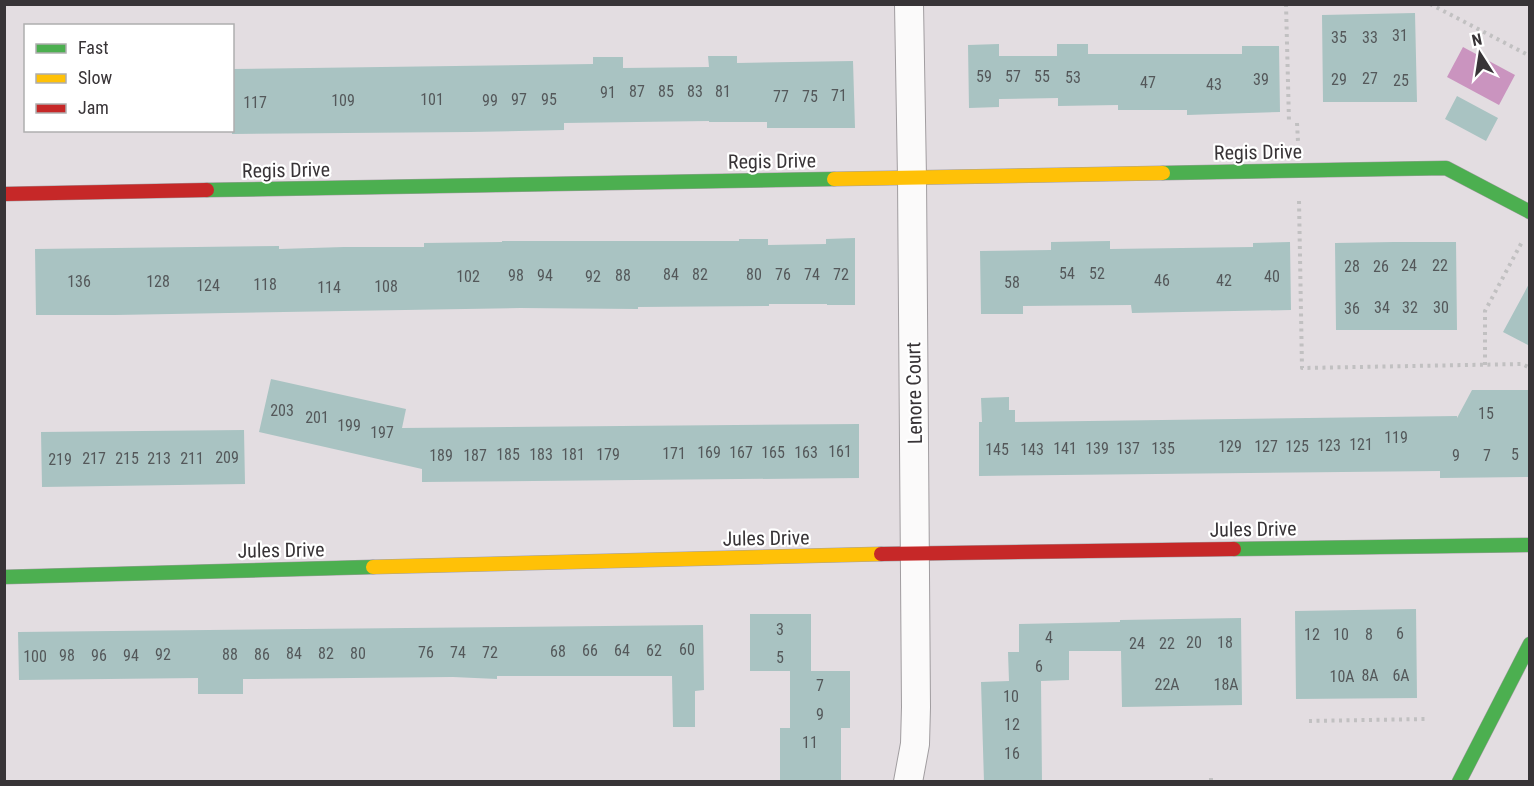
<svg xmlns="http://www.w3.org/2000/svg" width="1534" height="786" font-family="'Roboto Condensed',sans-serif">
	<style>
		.water { fill: #ca94bf }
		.building { fill: #a9c3c2 }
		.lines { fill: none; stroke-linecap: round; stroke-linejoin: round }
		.street-casing { stroke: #a19da0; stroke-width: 30 }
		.fast-casing { stroke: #a19da0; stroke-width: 15 }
		.slow-casing { stroke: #a19da0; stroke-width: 15 }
		.jam-casing { stroke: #a19da0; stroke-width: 15 }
		.path { stroke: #c1c0c1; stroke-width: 4; stroke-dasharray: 3 4.5; stroke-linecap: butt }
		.street { stroke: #fbfafa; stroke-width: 28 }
		.fast { stroke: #4caf50; stroke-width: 14 }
		.slow { stroke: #ffc107; stroke-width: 14 }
		.jam { stroke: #c62828; stroke-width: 14 }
		.labels { text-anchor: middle; stroke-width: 4.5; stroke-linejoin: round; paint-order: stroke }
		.number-label { font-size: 16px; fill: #54585a }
		.street-label { font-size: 20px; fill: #383437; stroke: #fff }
	</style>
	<rect width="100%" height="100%" fill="#e3dde1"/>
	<path class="water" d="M1463,47L1515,75L1499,105L1447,77Z"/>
	<path class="building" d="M1415,13L1417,102H1323L1322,15Z
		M999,44V56H1057V44H1088V54H1242V46H1279L1280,112L1187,115V110H1118V105L1058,106V98L999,99V107L969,108L968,45Z
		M708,56H737V63L853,61L855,128H767V122H709V121L564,123V130L470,132L232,134V69L593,64V57H623V68L709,67Z
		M1457,96L1498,118L1486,141L1445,119Z
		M855,238V305H827V304H769V306L638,307V309L520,308L115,315H36L35,249L279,246V249L344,247H424V243L502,242V241H739V239H768V245L826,244V239Z
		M1110,241V249L1253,247V243L1290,242L1291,310L1132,313L1131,305L1023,306V314H981L980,251L1051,250V242Z
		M1394,242H1456L1457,330H1336L1335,243Z
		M1530,282V346L1503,332Z
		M271,379L406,409L402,428L859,424V478L422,482V469L259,432Z
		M1472,390H1530V477L1440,478V471L979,476V422H982L981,398L1009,397V410H1015V422L1457,416V418Z
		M244,430L245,484L42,487L41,432Z
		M1416,609L1417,698L1296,699L1295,611Z
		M750,614H811V671H750Z
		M1241,618L1242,705L1122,707L1121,651H1069V680L1041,681L1042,782H984L981,682L1009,681L1008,652H1019V624L1120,622V620Z
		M703,625L704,690L695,691V727H673L672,676H497V679L453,677L243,679V694H198V678L19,680L18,632Z
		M790,671H850V728H841V782H780V728H790Z"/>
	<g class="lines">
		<g class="street-casing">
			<path id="street" d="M908,782L915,744L916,707L912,178L909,4"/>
		</g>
		<g class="fast-casing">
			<path id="fast" d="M1163,173L1446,168L1530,212
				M207,190L834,179
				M1234,549L1530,545
				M4,577L373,567
				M1459,782L1530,644"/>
		</g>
		<g class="slow-casing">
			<path id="slow" d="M834,179L1163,173
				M373,567L881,554"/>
		</g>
		<g class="jam-casing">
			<path id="jam" d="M4,194L207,190
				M881,554L1234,549"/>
		</g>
		<path class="path" d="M1286,4L1289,122
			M1430,4L1530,56
			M1297,123L1298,142
			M1299,201L1302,368L1522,364L1530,368
			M1485,365V311L1523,240
			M1309,721L1425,719
			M1211,778V782"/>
		<use href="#street" class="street"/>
		<use href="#fast" class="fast"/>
		<use href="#slow" class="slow"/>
		<use href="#jam" class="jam"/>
	</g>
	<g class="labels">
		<g class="number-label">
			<text x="1400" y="41">31</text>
			<text x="1339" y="43">35</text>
			<text x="1370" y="43">33</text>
			<text x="984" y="82">59</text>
			<text x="1013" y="82">57</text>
			<text x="1042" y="82">55</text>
			<text x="1073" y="83">53</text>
			<text x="1370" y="84">27</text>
			<text x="1261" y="85">39</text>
			<text x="1339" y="85">29</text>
			<text x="1401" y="86">25</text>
			<text x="1148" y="88">47</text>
			<text x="1214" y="90">43</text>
			<text x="637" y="97">87</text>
			<text x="666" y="97">85</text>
			<text x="695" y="97">83</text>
			<text x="723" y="97">81</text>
			<text x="608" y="98">91</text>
			<text x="839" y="101">71</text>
			<text x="781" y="102">77</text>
			<text x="810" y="102">75</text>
			<text x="432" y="105">101</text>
			<text x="519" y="105">97</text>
			<text x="549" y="105">95</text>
			<text x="343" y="106">109</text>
			<text x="490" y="106">99</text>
			<text x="255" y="108">117</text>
			<text x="1409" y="271">24</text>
			<text x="1440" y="271">22</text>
			<text x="1352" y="272">28</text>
			<text x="1381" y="272">26</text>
			<text x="1067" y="279">54</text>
			<text x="1097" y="279">52</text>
			<text x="671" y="280">84</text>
			<text x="700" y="280">82</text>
			<text x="754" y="280">80</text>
			<text x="783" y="280">76</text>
			<text x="812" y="280">74</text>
			<text x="841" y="280">72</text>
			<text x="516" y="281">98</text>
			<text x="545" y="281">94</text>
			<text x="623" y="281">88</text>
			<text x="468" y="282">102</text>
			<text x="593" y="282">92</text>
			<text x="1272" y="282">40</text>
			<text x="1162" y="286">46</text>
			<text x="1224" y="286">42</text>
			<text x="79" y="287">136</text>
			<text x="158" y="287">128</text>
			<text x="1012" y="288">58</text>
			<text x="265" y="290">118</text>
			<text x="208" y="291">124</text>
			<text x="386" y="292">108</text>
			<text x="329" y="293">114</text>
			<text x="1382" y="313">34</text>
			<text x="1410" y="313">32</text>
			<text x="1441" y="313">30</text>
			<text x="1352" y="314">36</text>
			<text x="282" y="416">203</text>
			<text x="1486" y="419">15</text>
			<text x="317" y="423">201</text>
			<text x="349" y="431">199</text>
			<text x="382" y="438">197</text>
			<text x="1396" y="443">119</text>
			<text x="1361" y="450">121</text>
			<text x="1329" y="451">123</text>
			<text x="1230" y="452">129</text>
			<text x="1266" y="452">127</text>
			<text x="1297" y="452">125</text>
			<text x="1065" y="454">141</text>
			<text x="1097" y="454">139</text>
			<text x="1128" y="454">137</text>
			<text x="1163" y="454">135</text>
			<text x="997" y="455">145</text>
			<text x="1032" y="455">143</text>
			<text x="840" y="457">161</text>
			<text x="709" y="458">169</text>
			<text x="741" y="458">167</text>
			<text x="773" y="458">165</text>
			<text x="806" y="458">163</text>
			<text x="674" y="459">171</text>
			<text x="508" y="460">185</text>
			<text x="541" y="460">183</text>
			<text x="573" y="460">181</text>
			<text x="608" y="460">179</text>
			<text x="1515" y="460">5</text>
			<text x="441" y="461">189</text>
			<text x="475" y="461">187</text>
			<text x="1456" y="461">9</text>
			<text x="1487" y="461">7</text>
			<text x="227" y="463">209</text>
			<text x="94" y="464">217</text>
			<text x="127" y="464">215</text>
			<text x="159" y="464">213</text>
			<text x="192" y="464">211</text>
			<text x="60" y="465">219</text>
			<text x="780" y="635">3</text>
			<text x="1400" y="639">6</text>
			<text x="1312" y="640">12</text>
			<text x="1341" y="640">10</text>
			<text x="1369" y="640">8</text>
			<text x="1049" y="643">4</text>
			<text x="1194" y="648">20</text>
			<text x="1225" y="648">18</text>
			<text x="1137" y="649">24</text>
			<text x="1167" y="649">22</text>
			<text x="687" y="655">60</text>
			<text x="590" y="656">66</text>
			<text x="622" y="656">64</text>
			<text x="654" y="656">62</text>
			<text x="558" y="657">68</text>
			<text x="426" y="658">76</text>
			<text x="458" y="658">74</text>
			<text x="490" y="658">72</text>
			<text x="294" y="659">84</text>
			<text x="326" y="659">82</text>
			<text x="358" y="659">80</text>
			<text x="163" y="660">92</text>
			<text x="230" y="660">88</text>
			<text x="262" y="660">86</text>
			<text x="67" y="661">98</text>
			<text x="99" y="661">96</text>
			<text x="131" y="661">94</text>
			<text x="35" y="662">100</text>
			<text x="780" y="663">5</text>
			<text x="1039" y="672">6</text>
			<text x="1370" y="681">8A</text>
			<text x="1401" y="681">6A</text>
			<text x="1342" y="682">10A</text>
			<text x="1167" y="690">22A</text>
			<text x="1226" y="690">18A</text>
			<text x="820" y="691">7</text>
			<text x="1011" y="702">10</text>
			<text x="820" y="720">9</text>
			<text x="1012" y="730">12</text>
			<text x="810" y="748">11</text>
			<text x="1012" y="759">16</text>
		</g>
		<g class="street-label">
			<text transform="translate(1258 152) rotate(-1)" y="7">Regis Drive</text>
			<text transform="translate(772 161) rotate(-1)" y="7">Regis Drive</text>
			<text transform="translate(286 170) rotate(-1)" y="7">Regis Drive</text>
			<text transform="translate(914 393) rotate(-91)" y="7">Lenore Court</text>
			<text transform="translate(1253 529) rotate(-1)" y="7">Jules Drive</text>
			<text transform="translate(766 538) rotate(-1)" y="7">Jules Drive</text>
			<text transform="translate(281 550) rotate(-1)" y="7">Jules Drive</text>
		</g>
	</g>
	<rect width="1534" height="786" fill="none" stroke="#383437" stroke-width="12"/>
	<rect x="24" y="24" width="210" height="108" fill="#ffffff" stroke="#afaeaf" stroke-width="1.5"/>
	<rect x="36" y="44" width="30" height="9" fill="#4caf50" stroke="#afaeaf" stroke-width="1.5"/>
	<text x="78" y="54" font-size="18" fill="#383437">Fast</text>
	<rect x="36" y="74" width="30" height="9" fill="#ffc107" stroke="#afaeaf" stroke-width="1.5"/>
	<text x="78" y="84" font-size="18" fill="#383437">Slow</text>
	<rect x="36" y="104" width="30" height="9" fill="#c62828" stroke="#afaeaf" stroke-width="1.5"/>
	<text x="78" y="114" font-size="18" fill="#383437">Jam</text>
	<g transform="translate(1480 54) rotate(348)" stroke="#ffffff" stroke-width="4.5" paint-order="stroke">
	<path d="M0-4.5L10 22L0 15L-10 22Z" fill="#383437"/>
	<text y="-9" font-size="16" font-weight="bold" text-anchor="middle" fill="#383437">N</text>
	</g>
</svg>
